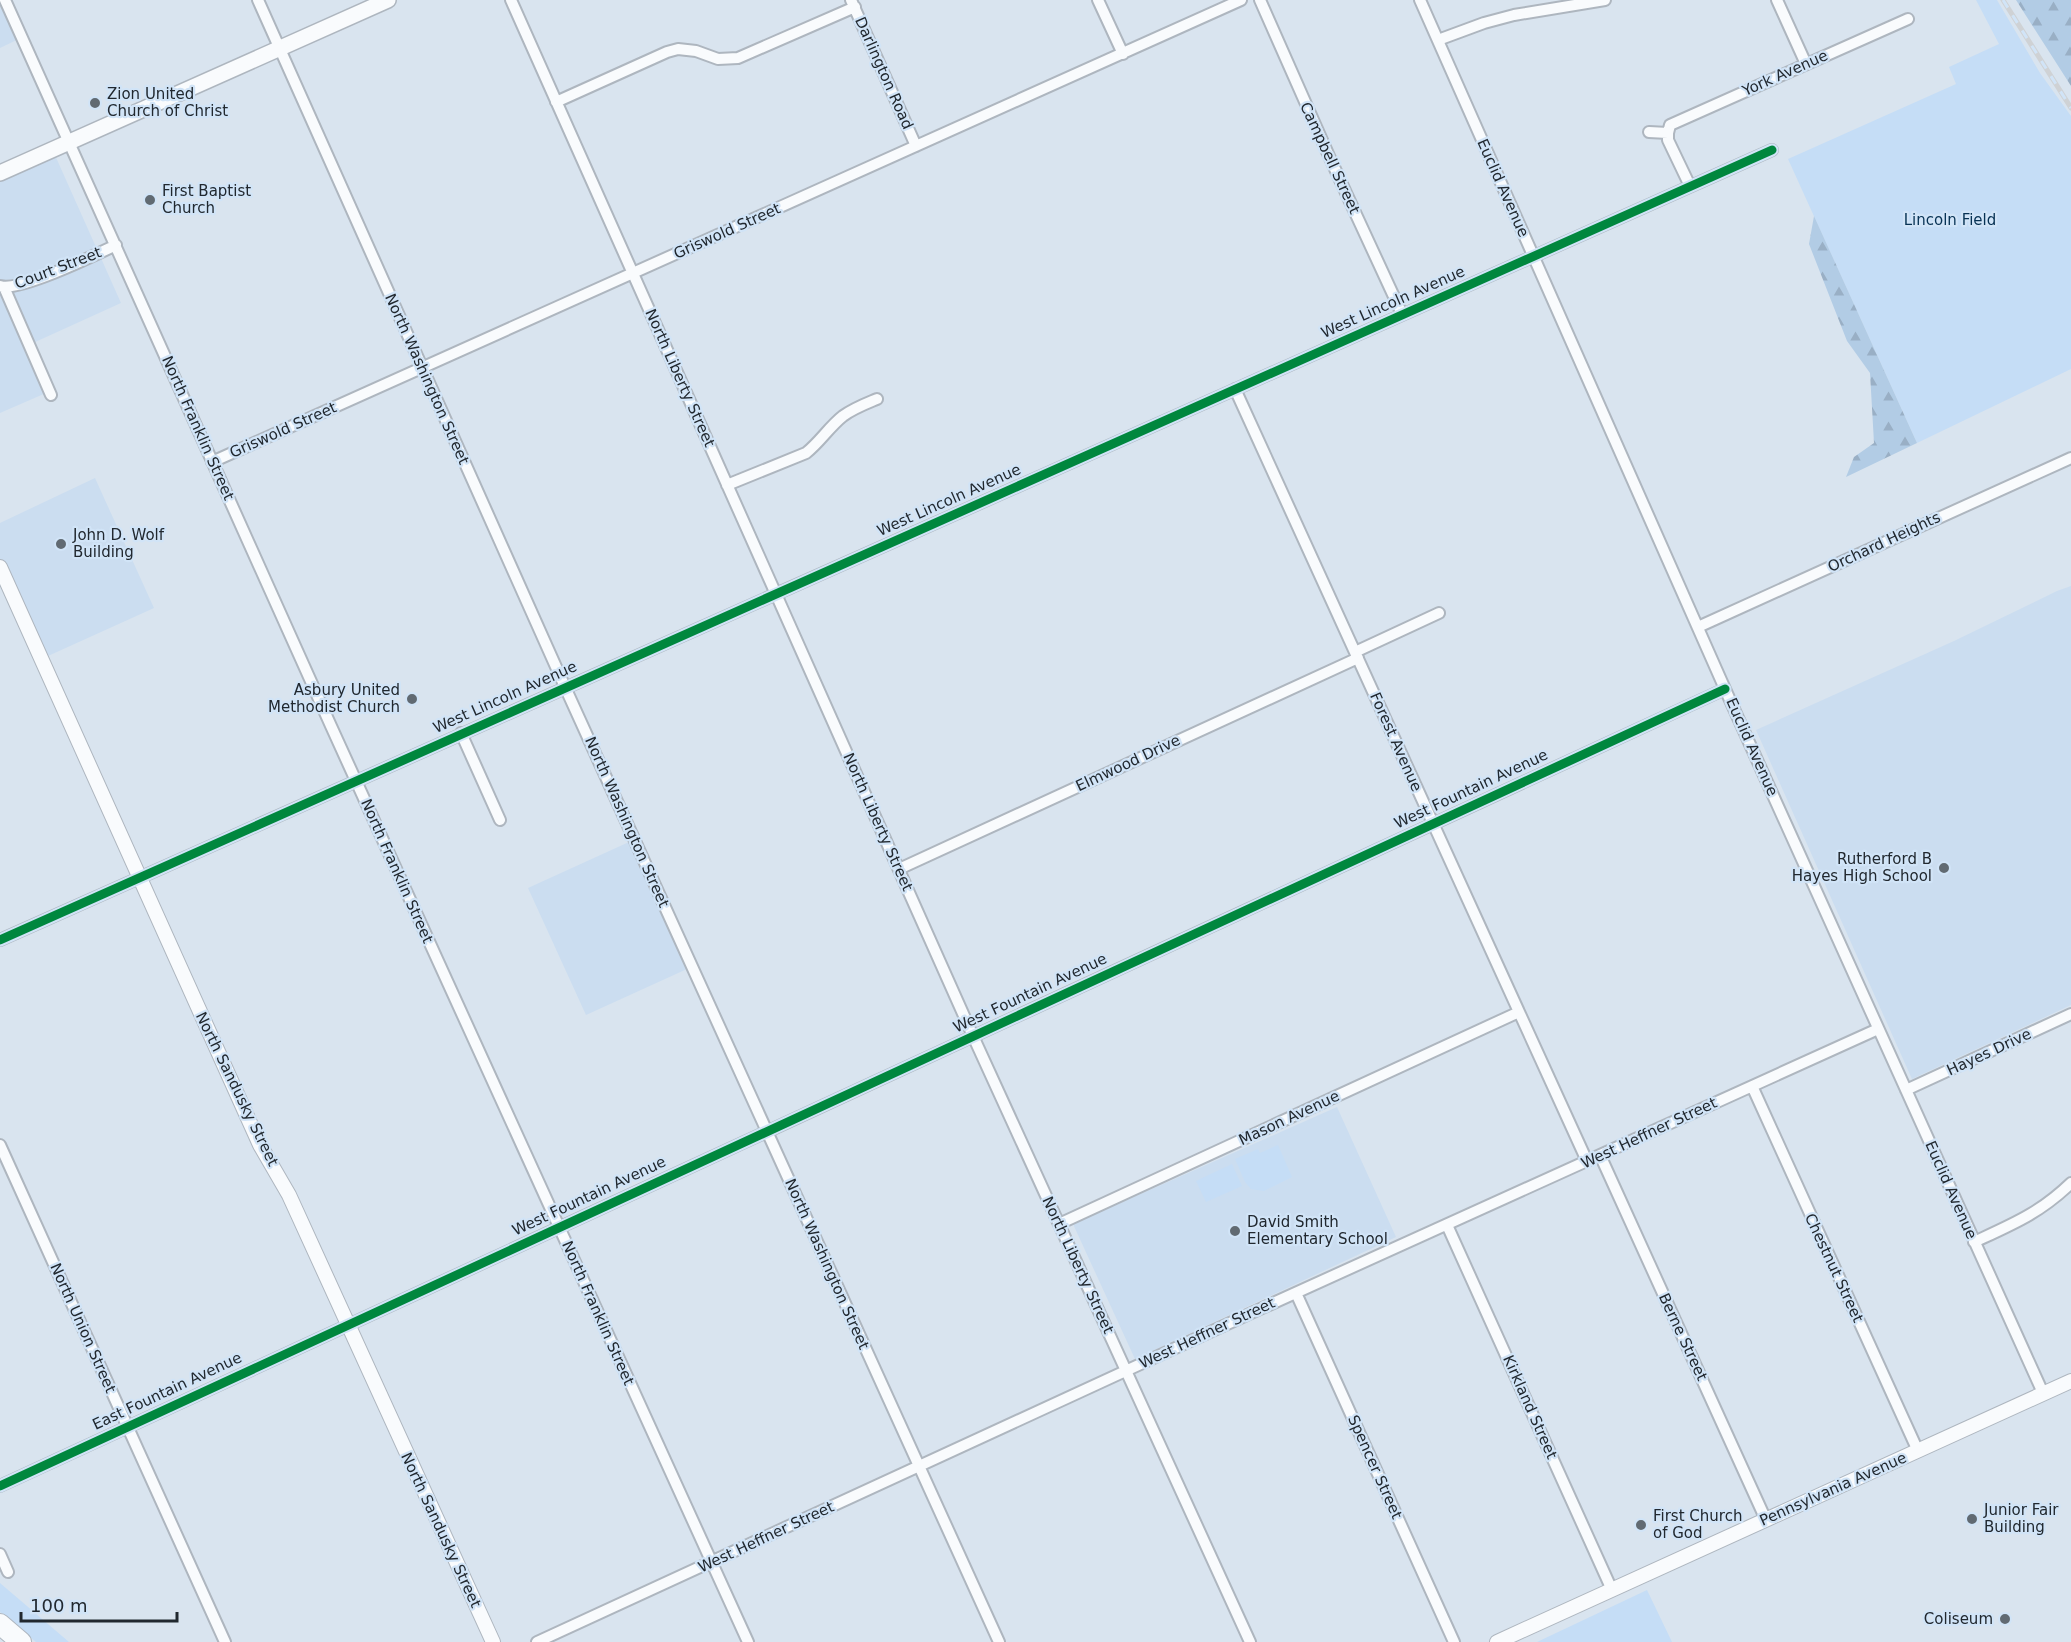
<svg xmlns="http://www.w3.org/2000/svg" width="2071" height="1642" font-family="'DejaVu Sans',sans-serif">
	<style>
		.built { fill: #cbddf0 }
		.green { fill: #c5ddf6 }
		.forest { fill: url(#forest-firs) }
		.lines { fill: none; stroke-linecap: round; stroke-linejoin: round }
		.minor-casing { stroke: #aeb6bf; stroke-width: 14 }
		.tertiary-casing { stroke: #aeb6bf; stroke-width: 16 }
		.secondary-casing { stroke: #aeb6bf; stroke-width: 18 }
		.motorway-casing { stroke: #aeb6bf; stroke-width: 22 }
		.minor { stroke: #f9fbfd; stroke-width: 10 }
		.tertiary { stroke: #f9fbfd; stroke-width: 14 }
		.secondary { stroke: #f9fbfd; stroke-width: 15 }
		.motorway { stroke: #f9fbfd; stroke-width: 20 }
		.rail-casing { stroke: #cfd2d5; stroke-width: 5 }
		.rail { stroke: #d1e4f7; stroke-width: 3; stroke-dasharray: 9; stroke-linecap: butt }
		.cycleway-casing { stroke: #d1e4f7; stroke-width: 13 }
		.cycleway { stroke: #00873e; stroke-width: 9 }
		.poi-dot { fill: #616a72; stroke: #d1e4f7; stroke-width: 2 }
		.labels { text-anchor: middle; stroke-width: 4.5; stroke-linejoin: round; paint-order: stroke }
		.street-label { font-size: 15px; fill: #21282f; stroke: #d1e4f7 }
		.poi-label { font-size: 15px; fill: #21282f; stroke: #d1e4f7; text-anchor: start }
		.park-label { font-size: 15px; fill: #073254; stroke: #d1e4f7 }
	</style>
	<defs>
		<pattern id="forest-firs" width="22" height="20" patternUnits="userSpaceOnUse" patternTransform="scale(1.5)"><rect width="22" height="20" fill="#b2cce5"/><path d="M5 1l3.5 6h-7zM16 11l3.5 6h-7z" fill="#99afc5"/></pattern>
	</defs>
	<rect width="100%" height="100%" fill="#d9e4ef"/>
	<path class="built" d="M0,0L25,36L0,48Z
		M54,153L121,303L33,343L53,390L0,413V178Z
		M95,478L154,608L37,661L0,582V523Z
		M2071,586V1005L1912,1079L1756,730L1954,641L2057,591Z
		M629,842L687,969L586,1015L528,888Z
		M1337,1107L1396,1237L1135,1359L1073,1224Z"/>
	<path class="green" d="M1976,0H1997L2040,73L2071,116V369L1917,443L1788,159L1956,84L1949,67L1999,44Z
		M1278,1145L1292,1177L1264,1191L1251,1189L1245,1182L1235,1159L1258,1149L1260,1153Z
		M1232,1164L1242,1186L1206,1202L1196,1181Z
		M0,1583L69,1642H36L0,1612Z
		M1647,1590L1672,1642H1537Z"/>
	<path class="forest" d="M2016,0H2071V86Z
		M1814,216L1917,443L1846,477L1854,457L1874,443L1870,373L1847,341L1809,244Z"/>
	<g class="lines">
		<g class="minor-casing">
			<path id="minor" d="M5,0L331,726L748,1642
				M258,0L565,687L999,1642
				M511,0L973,1036L1250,1642
				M851,0L916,146
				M1098,0L1123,54
				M1260,0L1329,156L1402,314
				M1420,0L1725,689L2043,1393
				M1777,0L1806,64
				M1438,40L1484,23L1514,15L1605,0
				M556,102L667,52L678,49L696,51L718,59L738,58L855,7
				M1649,132L1668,133
				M1690,186L1668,140V133L1670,125L1908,19
				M0,286C19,292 95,255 116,245
				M4,287L51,395
				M1235,389L1587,1161
				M212,462L1241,0
				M727,485L806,453C820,442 829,427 843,416C854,408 865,404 877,399
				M1698,627L2071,458
				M1355,652L1439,613
				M461,733L500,820
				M899,869L1358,658
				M0,940L1772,150
				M1752,1086L1918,1451
				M1906,1090L2071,1014
				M0,1145L225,1642
				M1600,1155L1766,1520
				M1059,1224L1519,1012
				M1447,1225L1612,1590
				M1974,1242C2013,1224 2040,1213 2071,1183
				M1296,1293L1454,1642
				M0,1486L1725,689
				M0,1554L8,1572
				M537,1642L1260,1309L1878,1029"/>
		</g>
		<g class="tertiary-casing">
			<path id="tertiary" d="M0,567L260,1145L289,1195L493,1642
				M1497,1642L2071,1381"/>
		</g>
		<g class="secondary-casing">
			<path id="secondary" d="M0,173L388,0"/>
		</g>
		<g class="motorway-casing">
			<path id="motorway" d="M0,1624L21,1642"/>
		</g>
		<use href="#minor" class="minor"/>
		<use href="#tertiary" class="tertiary"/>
		<use href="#secondary" class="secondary"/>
		<use href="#motorway" class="motorway"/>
		<g class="rail-casing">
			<path id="rail" d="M2003,0L2071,108"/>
		</g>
		<use href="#rail" class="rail"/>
		<g class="cycleway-casing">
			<path id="cycleway" d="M0,940L1772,150
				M0,1486L1725,689"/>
		</g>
		<use href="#cycleway" class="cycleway"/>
	</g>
	<g class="poi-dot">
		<circle cx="95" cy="103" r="6"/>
		<circle cx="150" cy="200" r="6"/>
		<circle cx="61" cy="544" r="6"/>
		<circle cx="412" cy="699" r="6"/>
		<circle cx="1944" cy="868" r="6"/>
		<circle cx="1235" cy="1231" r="6"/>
		<circle cx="1972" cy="1519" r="6"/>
		<circle cx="1641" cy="1525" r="6"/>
		<circle cx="2005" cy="1619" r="6"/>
	</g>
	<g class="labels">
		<g class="street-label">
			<text transform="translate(884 73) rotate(66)" y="5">Darlington Road</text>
			<text transform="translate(1785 73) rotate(-24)" y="5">York Avenue</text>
			<text transform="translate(1330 158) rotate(65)" y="5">Campbell Street</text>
			<text transform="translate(1503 188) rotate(66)" y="5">Euclid Avenue</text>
			<text transform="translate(727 231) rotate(-24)" y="5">Griswold Street</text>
			<text transform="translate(58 268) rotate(-21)" y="5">Court Street</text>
			<text transform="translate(1393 302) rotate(-24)" y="5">West Lincoln Avenue</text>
			<text transform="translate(680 378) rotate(66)" y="5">North Liberty Street</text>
			<text transform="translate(427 379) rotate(66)" y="5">North Washington Street</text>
			<text transform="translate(198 428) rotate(66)" y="5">North Franklin Street</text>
			<text transform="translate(283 430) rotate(-24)" y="5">Griswold Street</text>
			<text transform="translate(949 500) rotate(-24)" y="5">West Lincoln Avenue</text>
			<text transform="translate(1884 542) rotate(-25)" y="5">Orchard Heights</text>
			<text transform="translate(505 697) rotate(-24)" y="5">West Lincoln Avenue</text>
			<text transform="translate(1396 742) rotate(66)" y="5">Forest Avenue</text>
			<text transform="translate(1752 747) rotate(66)" y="5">Euclid Avenue</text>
			<text transform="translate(1128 763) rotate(-25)" y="5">Elmwood Drive</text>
			<text transform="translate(1471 789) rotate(-25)" y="5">West Fountain Avenue</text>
			<text transform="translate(627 822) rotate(66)" y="5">North Washington Street</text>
			<text transform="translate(878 822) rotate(66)" y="5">North Liberty Street</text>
			<text transform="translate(397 871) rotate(66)" y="5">North Franklin Street</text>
			<text transform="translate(1030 993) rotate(-25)" y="5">West Fountain Avenue</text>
			<text transform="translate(1989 1052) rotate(-25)" y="5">Hayes Drive</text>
			<text transform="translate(237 1089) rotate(64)" y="5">North Sandusky Street</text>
			<text transform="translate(1289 1118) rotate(-25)" y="5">Mason Avenue</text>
			<text transform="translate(1649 1133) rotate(-25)" y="5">West Heffner Street</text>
			<text transform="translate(1951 1190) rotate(66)" y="5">Euclid Avenue</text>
			<text transform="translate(589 1196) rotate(-25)" y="5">West Fountain Avenue</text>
			<text transform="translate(827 1264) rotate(66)" y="5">North Washington Street</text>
			<text transform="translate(1078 1265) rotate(65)" y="5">North Liberty Street</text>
			<text transform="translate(1834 1268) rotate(65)" y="5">Chestnut Street</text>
			<text transform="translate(598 1313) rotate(66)" y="5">North Franklin Street</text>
			<text transform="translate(83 1328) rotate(66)" y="5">North Union Street</text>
			<text transform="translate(1207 1333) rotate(-25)" y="5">West Heffner Street</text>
			<text transform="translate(1683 1337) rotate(65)" y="5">Berne Street</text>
			<text transform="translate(167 1391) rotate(-25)" y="5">East Fountain Avenue</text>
			<text transform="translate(1530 1407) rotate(66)" y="5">Kirkland Street</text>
			<text transform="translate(1375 1467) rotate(66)" y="5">Spencer Street</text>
			<text transform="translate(1833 1489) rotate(-24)" y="5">Pennsylvania Avenue</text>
			<text transform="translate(441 1530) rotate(65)" y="5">North Sandusky Street</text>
			<text transform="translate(766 1537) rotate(-25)" y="5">West Heffner Street</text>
		</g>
		<g class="poi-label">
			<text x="107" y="99">Zion United<tspan x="107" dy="17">Church of Christ</tspan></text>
			<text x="162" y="196">First Baptist<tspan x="162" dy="17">Church</tspan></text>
			<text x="73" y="540">John D. Wolf<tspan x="73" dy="17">Building</tspan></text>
			<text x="400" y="695" text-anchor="end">Asbury United<tspan x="400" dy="17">Methodist Church</tspan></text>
			<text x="1932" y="864" text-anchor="end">Rutherford B<tspan x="1932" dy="17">Hayes High School</tspan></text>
			<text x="1247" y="1227">David Smith<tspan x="1247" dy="17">Elementary School</tspan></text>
			<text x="1984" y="1515">Junior Fair<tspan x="1984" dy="17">Building</tspan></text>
			<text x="1653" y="1521">First Church<tspan x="1653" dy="17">of God</tspan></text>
			<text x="1993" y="1624" text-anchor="end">Coliseum</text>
		</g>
		<g class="park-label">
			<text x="1950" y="225">Lincoln Field</text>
		</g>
	</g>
	<path d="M21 1612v9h156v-9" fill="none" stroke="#21282f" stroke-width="3"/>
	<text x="30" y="1612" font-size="18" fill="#21282f" stroke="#d1e4f7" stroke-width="4.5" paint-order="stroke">100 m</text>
</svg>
